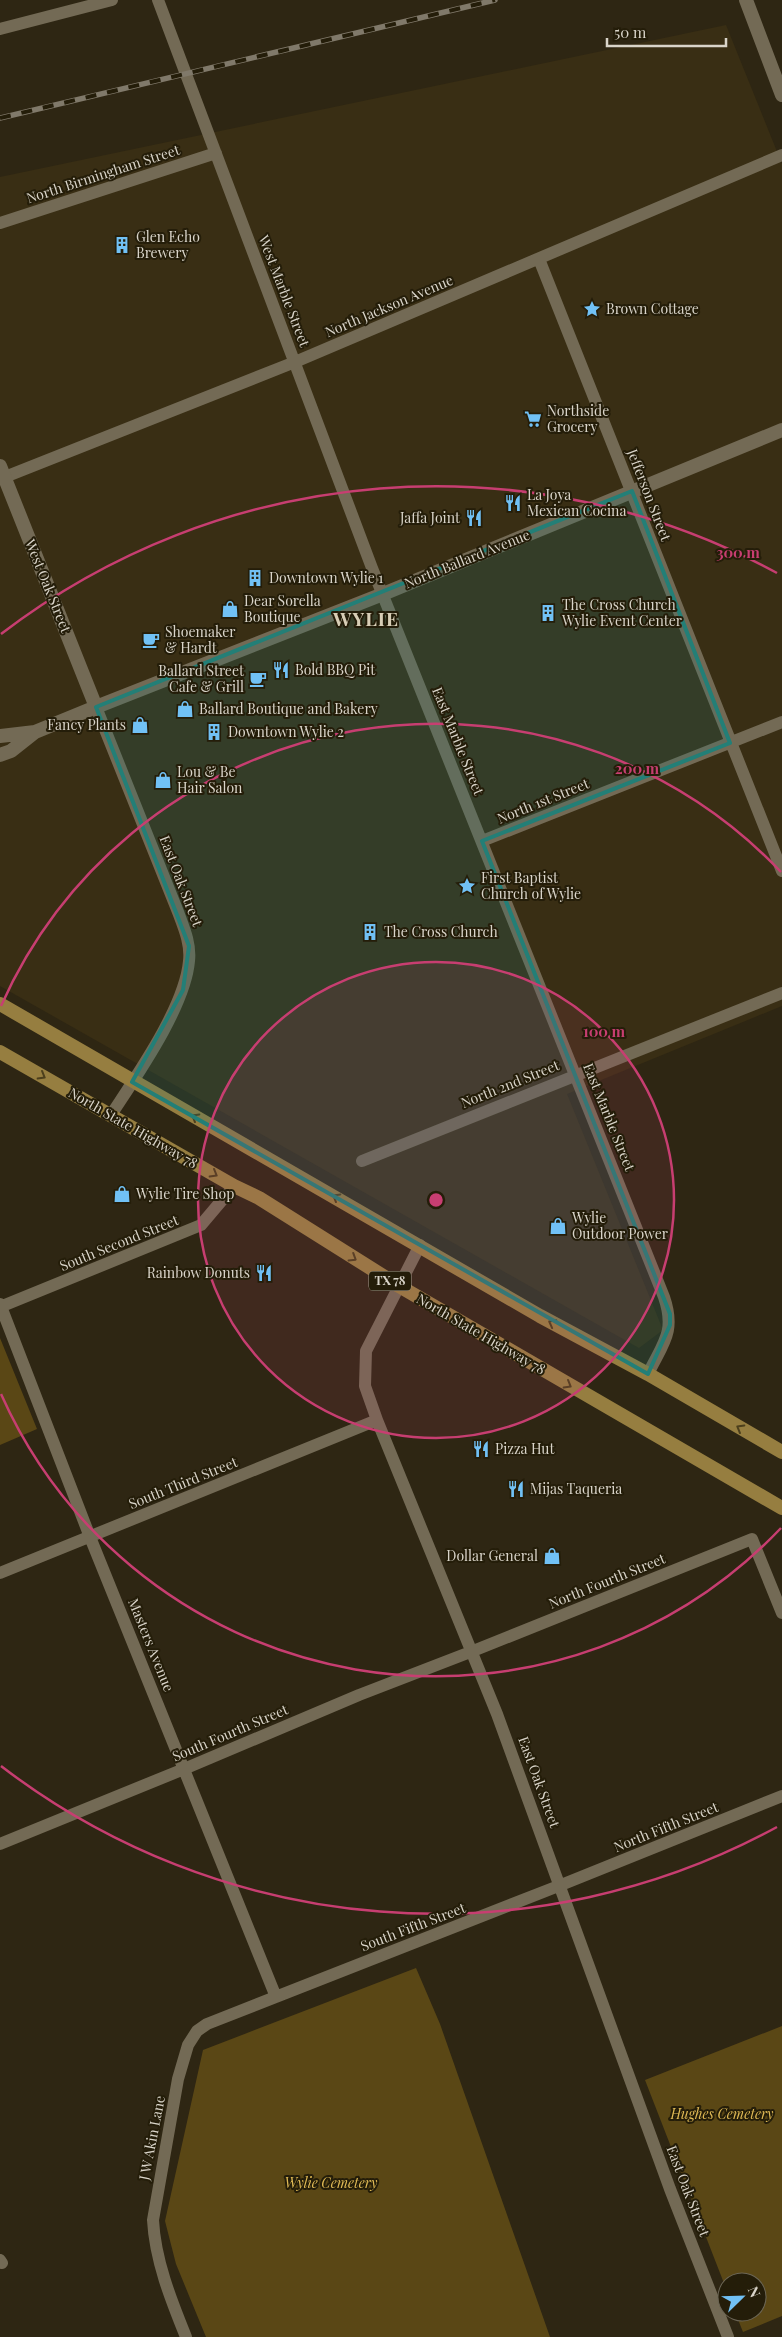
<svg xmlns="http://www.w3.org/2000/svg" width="782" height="2337" font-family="'Playfair Display',serif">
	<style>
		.built { fill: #392e14 }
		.green { fill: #5a4715 }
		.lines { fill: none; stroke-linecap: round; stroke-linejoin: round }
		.minor { stroke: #736a55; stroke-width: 12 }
		.tertiary { stroke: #736a55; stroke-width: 14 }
		.secondary { stroke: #736a55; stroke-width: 14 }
		.primary { stroke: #967e40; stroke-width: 14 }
		.rail-casing { stroke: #80796a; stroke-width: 5.5 }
		.rail { stroke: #241d09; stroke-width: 4; stroke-dasharray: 11; stroke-linecap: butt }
		.oneway { stroke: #4c3f1c }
		.marked { fill: #237f77; fill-opacity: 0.2; stroke: #237f77; stroke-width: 4; stroke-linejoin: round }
		.ring { fill: none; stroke: #c73e71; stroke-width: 2.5 }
		.labels { text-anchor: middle; stroke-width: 4; stroke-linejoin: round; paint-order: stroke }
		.shield { fill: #241d09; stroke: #a39d8f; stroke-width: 1 }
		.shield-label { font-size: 12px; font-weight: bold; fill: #d9d4c9 }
		.street-label { font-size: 14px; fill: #d9d4c9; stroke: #241d09 }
		.poi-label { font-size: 14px; fill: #d9d4c9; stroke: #241d09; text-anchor: start }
		.park-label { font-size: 14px; font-style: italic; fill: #e0ba55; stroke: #241d09 }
		.district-label { font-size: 19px; font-weight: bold; letter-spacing: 1px; fill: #d8ceb6; stroke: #241d09 }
		.centre { fill: #c73e71; stroke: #241d09; stroke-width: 2.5 }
		.ring-label { font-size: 15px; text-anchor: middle; font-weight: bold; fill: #c73e71; stroke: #241d09; stroke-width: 4; stroke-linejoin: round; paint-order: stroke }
	</style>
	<rect width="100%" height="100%" fill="#2e2613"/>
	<path class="built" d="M726,25L782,164V1006L567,1094L663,1330L639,1348L0,986V177Z"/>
	<path class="green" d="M0,1338L37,1429L0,1445Z
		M416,1968L440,2024L550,2337H206L176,2264L165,2221L203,2050Z
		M782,2026V2316L743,2332L735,2312H757V2282H727V2291L645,2080Z"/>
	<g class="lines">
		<path class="minor" d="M158,0L372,568L664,1297C676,1332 663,1343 648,1374
			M0,29L112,0
			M0,223L216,153
			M539,259L782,871
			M0,479L295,362L782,155
			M96,707L178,912C184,928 191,944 189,961C185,1007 137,1075 111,1115
			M482,841L782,722
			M362,1161L782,993
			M420,1245L366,1351L365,1386L377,1420L497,1714L670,2189L728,2337
			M0,1304L90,1537L276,1997
			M0,1307L201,1225L234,1186
			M0,1573L377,1420
			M0,1844L184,1769L359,1695L473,1651L752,1539L782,1613
			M0,2260L2,2263
			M186,2337C171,2300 155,2260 153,2220L178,2079L188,2045L197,2031L207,2024L561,1885L782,1796"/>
		<path class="tertiary" d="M0,466L96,707"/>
		<path class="secondary" d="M746,0L782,95
			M0,736L35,732
			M0,755L11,751L35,732L96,707L383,594L782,430"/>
		<path class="primary" d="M0,1004L540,1316L648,1374L782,1452
			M0,1052L234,1186L259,1198L399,1286L782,1508"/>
		<g class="rail-casing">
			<path id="rail" d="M0,118L495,0"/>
		</g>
		<use href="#rail" class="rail"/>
	</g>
	<defs><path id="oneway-chevron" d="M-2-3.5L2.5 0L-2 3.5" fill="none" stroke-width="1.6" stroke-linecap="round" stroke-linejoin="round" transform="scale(1.25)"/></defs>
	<g class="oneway">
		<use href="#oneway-chevron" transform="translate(42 1076) rotate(30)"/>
		<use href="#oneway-chevron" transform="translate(195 1117) rotate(-150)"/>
		<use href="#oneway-chevron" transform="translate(214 1174) rotate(30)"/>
		<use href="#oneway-chevron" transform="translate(336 1197) rotate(-150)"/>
		<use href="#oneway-chevron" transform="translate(353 1258) rotate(32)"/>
		<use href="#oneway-chevron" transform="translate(552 1323) rotate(-152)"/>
		<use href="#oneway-chevron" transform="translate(568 1385) rotate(30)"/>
		<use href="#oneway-chevron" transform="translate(740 1428) rotate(-150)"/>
	</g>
	<path class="marked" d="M632,491L730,743L482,841L670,1314V1325L648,1374L132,1082L183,990L189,946L96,707Z"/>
	<circle cx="436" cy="1200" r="238" fill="#c73e71" fill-opacity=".12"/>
	<g class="ring">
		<circle cx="436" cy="1200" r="238"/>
		<path d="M781 1528A476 476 0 0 1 1 1394M1 1006A476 476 0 0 1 781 872"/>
		<path d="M777 1827A714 714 0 0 1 1 1766M1 634A714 714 0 0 1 777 573"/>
	</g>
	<defs>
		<g id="building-bare" transform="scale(1.35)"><path d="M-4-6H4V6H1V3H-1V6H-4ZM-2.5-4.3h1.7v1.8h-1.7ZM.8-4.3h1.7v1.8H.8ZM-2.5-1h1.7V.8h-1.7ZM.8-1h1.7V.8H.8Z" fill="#71c1f5" stroke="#241d09" stroke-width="2.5" paint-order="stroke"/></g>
		<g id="sight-bare" transform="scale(1.35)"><path d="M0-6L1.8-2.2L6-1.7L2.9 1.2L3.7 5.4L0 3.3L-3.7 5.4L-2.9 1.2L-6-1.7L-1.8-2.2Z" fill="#71c1f5" stroke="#241d09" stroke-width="2.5" paint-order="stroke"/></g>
		<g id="supermarket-bare" transform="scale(1.35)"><path d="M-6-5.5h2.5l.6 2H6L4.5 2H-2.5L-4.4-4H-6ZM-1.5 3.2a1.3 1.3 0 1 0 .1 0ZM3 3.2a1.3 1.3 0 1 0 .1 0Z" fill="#71c1f5" stroke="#241d09" stroke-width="2.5" paint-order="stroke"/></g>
		<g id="restaurant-bare" transform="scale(1.35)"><path d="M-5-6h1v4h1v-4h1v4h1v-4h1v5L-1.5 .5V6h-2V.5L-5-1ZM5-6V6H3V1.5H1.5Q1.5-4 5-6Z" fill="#71c1f5" stroke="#241d09" stroke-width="2.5" paint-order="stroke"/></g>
		<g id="shop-bare" transform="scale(1.35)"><path d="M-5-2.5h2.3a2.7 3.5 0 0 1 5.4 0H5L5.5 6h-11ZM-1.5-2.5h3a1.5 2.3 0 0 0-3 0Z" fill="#71c1f5" stroke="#241d09" stroke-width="2.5" paint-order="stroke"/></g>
		<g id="cafe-bare" transform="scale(1.35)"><path d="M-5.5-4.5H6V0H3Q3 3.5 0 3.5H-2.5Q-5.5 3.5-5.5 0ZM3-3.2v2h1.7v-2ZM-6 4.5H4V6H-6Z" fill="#71c1f5" stroke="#241d09" stroke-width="2.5" paint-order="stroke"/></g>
	</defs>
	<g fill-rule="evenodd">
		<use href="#building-bare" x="122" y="245"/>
		<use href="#sight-bare" x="592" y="309"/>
		<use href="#supermarket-bare" x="533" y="419"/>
		<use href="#restaurant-bare" x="513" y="503"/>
		<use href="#restaurant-bare" x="474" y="518"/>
		<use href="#building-bare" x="255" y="578"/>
		<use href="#shop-bare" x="230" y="609"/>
		<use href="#building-bare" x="548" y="613"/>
		<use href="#cafe-bare" x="151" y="640"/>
		<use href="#restaurant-bare" x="281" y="670"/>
		<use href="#cafe-bare" x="258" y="679"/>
		<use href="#shop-bare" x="185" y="709"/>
		<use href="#shop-bare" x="140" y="725"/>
		<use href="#building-bare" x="214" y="732"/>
		<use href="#shop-bare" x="163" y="780"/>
		<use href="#sight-bare" x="467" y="886"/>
		<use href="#building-bare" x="370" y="932"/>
		<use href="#shop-bare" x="122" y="1194"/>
		<use href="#shop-bare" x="558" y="1226"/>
		<use href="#restaurant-bare" x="264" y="1273"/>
		<use href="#restaurant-bare" x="481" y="1449"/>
		<use href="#restaurant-bare" x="516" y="1489"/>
		<use href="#shop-bare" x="552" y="1556"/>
	</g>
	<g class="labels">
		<rect class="shield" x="369" y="1271.5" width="42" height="19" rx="4"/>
		<g class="shield-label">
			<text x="390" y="1285">TX 78</text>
		</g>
		<g class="street-label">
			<text transform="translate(103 174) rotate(-18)" y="5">North Birmingham Street</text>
			<text transform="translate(284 291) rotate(69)" y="5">West Marble Street</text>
			<text transform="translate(389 306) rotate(-23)" y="5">North Jackson Avenue</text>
			<text transform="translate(649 495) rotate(69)" y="5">Jefferson Street</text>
			<text transform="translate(467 559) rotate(-22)" y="5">North Ballard Avenue</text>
			<text transform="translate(48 586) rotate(68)" y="5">West Oak Street</text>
			<text transform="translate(458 741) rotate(68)" y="5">East Marble Street</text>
			<text transform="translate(543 801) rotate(-22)" y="5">North 1st Street</text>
			<text transform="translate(181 881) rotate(69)" y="5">East Oak Street</text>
			<text transform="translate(510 1084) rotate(-22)" y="5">North 2nd Street</text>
			<text transform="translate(609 1117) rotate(68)" y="5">East Marble Street</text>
			<text transform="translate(133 1128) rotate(30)" y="5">North State Highway 78</text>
			<text transform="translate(119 1243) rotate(-22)" y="5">South Second Street</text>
			<text transform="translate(481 1334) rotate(30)" y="5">North State Highway 78</text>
			<text transform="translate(183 1483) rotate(-22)" y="5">South Third Street</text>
			<text transform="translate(607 1581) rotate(-22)" y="5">North Fourth Street</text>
			<text transform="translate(151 1645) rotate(68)" y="5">Masters Avenue</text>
			<text transform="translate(230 1733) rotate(-23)" y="5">South Fourth Street</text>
			<text transform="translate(539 1782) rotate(70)" y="5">East Oak Street</text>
			<text transform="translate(666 1827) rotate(-22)" y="5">North Fifth Street</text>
			<text transform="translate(413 1927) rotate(-21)" y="5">South Fifth Street</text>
			<text transform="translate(152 2138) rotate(-79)" y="5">J W Akin Lane</text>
			<text transform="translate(688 2191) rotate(69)" y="5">East Oak Street</text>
		</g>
		<g class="poi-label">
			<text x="136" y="242">Glen Echo<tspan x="136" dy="16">Brewery</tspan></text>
			<text x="606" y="314">Brown Cottage</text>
			<text x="547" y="416">Northside<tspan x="547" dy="16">Grocery</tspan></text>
			<text x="527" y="500">La Joya<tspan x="527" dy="16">Mexican Cocina</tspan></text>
			<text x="460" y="523" text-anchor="end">Jaffa Joint</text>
			<text x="269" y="583">Downtown Wylie 1</text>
			<text x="244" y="606">Dear Sorella<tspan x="244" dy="16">Boutique</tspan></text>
			<text x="562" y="610">The Cross Church<tspan x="562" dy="16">Wylie Event Center</tspan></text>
			<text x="165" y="637">Shoemaker<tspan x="165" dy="16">&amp; Hardt</tspan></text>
			<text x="295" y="675">Bold BBQ Pit</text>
			<text x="244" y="676" text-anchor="end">Ballard Street<tspan x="244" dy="16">Cafe &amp; Grill</tspan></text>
			<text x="199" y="714">Ballard Boutique and Bakery</text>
			<text x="126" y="730" text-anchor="end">Fancy Plants</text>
			<text x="228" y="737">Downtown Wylie 2</text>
			<text x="177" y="777">Lou &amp; Be<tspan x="177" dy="16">Hair Salon</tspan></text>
			<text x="481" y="883">First Baptist<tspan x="481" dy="16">Church of Wylie</tspan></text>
			<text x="384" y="937">The Cross Church</text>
			<text x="136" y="1199">Wylie Tire Shop</text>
			<text x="572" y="1223">Wylie<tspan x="572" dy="16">Outdoor Power</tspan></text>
			<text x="250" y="1278" text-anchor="end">Rainbow Donuts</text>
			<text x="495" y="1454">Pizza Hut</text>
			<text x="530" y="1494">Mijas Taqueria</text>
			<text x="538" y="1561" text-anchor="end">Dollar General</text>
		</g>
		<g class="park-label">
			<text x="722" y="2119">Hughes Cemetery</text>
			<text x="331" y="2188">Wylie Cemetery</text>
		</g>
		<g class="district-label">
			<text x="366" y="626">WYLIE</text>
		</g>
	</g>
	<circle cx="436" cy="1200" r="8" class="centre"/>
	<g class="ring-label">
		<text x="738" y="558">300 m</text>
		<text x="637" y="774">200 m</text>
		<text x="604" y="1037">100 m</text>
	</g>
	<g transform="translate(742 2297) rotate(67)"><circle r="24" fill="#241d09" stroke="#6c6656"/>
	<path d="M0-4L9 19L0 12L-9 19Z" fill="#71c1f5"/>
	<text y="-8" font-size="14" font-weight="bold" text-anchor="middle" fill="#d9d4c9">N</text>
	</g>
	<path d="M607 38v8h119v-8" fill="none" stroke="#d9d4c9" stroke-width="2.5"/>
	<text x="614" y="38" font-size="15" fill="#d9d4c9" stroke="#241d09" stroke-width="4" paint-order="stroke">50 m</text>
</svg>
